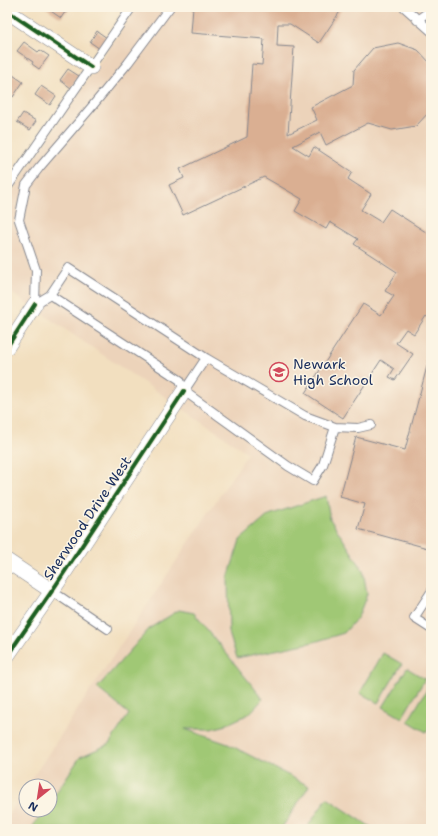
<svg xmlns="http://www.w3.org/2000/svg" width="438" height="836" font-family="'Shantell Sans',sans-serif">
	<style>
		.built { fill: #ecd3ba }
		.green { fill: #a0c874; stroke: #5e7c69 }
		.building { fill: #daaf92 }
		.lines { fill: none; stroke-linecap: round; stroke-linejoin: round }
		.service-casing { stroke: #86878e; stroke-width: 10 }
		.minor-casing { stroke: #86878e; stroke-width: 16 }
		.service { stroke: #fff; stroke-width: 8 }
		.minor { stroke: #fff; stroke-width: 15 }
		.cycleway-casing { stroke: #fcf5e5; stroke-width: 6 }
		.cycleway { stroke: #1b5e20; stroke-width: 4 }
		.labels { text-anchor: middle; stroke-width: 3; stroke-linejoin: round; paint-order: stroke }
		.poi-label { font-size: 14px; fill: #1b2f5e; stroke: #fcf5e5; text-anchor: start }
		.street-label { font-size: 14px; fill: #1b2f5e; stroke: #fcf5e5 }
	</style>
	<rect width="100%" height="100%" fill="#fcf5e5"/>
	<filter id="ink" filterUnits="userSpaceOnUse"><feTurbulence type="fractalNoise" baseFrequency=".025" numOctaves="2"/><feDisplacementMap in="SourceGraphic" scale="8" xChannelSelector="R" yChannelSelector="G"/><feConvolveMatrix kernelMatrix="1 2 1 2 8 2 1 2 1" color-interpolation-filters="sRGB"/></filter>
	<filter id="wash" filterUnits="userSpaceOnUse"><feTurbulence type="fractalNoise" baseFrequency=".012" numOctaves="4" result="noise"/><feDisplacementMap in="SourceGraphic" scale="16" xChannelSelector="R" yChannelSelector="G"/><feGaussianBlur stdDeviation="0.9" result="paint"/><feColorMatrix in="noise" values="0 0 0 0 0 0 0 0 0 0 0 0 0 0 0 0 0 1.4 0 .05"/><feComposite in="paint" operator="in"/></filter>
	<g filter="url(#wash)">
		<rect width="100%" height="100%" fill="#f2dfbf"/>
		<path class="built" d="M137,7H431V829H7V817L26,788V810H50V786H27L248,453L7,290V200Z"/>
		<path class="green" d="M326,496L330,519L363,570L367,594L358,617L344,633L314,642L237,658L229,633L228,578L240,540L269,515Z
			M179,610L194,613L263,699L249,714L223,726L211,729H185L228,744L309,786L281,829H31L44,810H50V802L80,757L109,744L129,714L97,688L150,628Z
			M383,653L402,664L378,703L360,693Z
			M407,668L425,679L402,718L383,707Z
			M431,683V725L426,732L408,721Z
			M327,798L374,829H306Z"/>
		<g id="blocks">
			<path class="building" d="M45,7H70L66,13L65,12L61,18Z
				M193,7H343L319,43L290,24H278L277,46L294,47L288,134L317,120L311,107L353,85L354,70L373,48L398,43L418,50L431,64V110L416,126L392,130L368,123L326,145L320,132L293,146L309,156L314,147L352,172L348,179L371,194L361,210L381,222L390,209L429,234L431,230V320L426,316L414,334L406,329L396,343L413,354L395,380L389,377L394,369L381,360L343,418L305,393L363,304L381,315L394,296L385,291L397,272L354,244L358,239L330,222L326,229L295,211L302,199L264,177L183,215L169,185L184,178L180,169L247,137L252,64L262,65L264,39L191,33Z
				M97,31L107,38L100,49L90,42Z
				M24,42L38,52L40,50L49,56L39,69L32,64L33,62L17,51Z
				M68,69L79,76L71,88L60,80Z
				M7,71L23,82L13,97L7,92Z
				M41,86L56,96L50,105L35,95Z
				M23,113L36,121L30,130L17,122Z
				M430,355H431V549L358,529L365,504L340,497L356,437L405,450Z"/>
		</g>
	</g>
	<g filter="url(#ink)">
		<use href="#blocks" fill-opacity="0" stroke="#86878e" stroke-width="1"/>
		<g class="lines">
			<g class="service-casing">
				<path id="service" d="M170,7L128,63L89,110L39,168L26,185L19,220L36,270L35,304L50,295L180,380L184,391L288,466L313,481L323,465L335,427
					M404,7L431,31
					M417,20L431,10
					M7,188L132,7
					M50,295L68,268L206,358
					M184,391L206,358L305,416L335,427L358,428L371,425
					M52,591L108,629
					M431,592L414,618L431,629"/>
			</g>
			<g class="minor-casing">
				<path id="minor" d="M7,11L91,67
					M7,347L35,304
					M7,561L52,591
					M7,656L52,591L184,391"/>
			</g>
			<use href="#service" class="service"/>
			<use href="#minor" class="minor"/>
			<g class="cycleway-casing">
				<path id="cycleway" d="M7,11L91,67
					M7,347L35,304
					M7,656L52,591L184,391"/>
			</g>
			<use href="#cycleway" class="cycleway"/>
		</g>
	</g>
	<defs>
		<g id="school-ring" transform="scale(1)"><circle r="9.5" fill="#fcf5e5" stroke="#d1495b" stroke-width="1.5"/><path d="M0-5L7-2L0 1L-7-2ZM-4 1L0 2.5L4 1V4Q0 6-4 4Z" fill="#d1495b"/></g>
	</defs>
	<g fill-rule="evenodd">
		<use href="#school-ring" x="279" y="372"/>
	</g>
	<g class="labels">
		<g class="poi-label">
			<text x="293" y="369">Newark<tspan x="293" dy="16">High School</tspan></text>
		</g>
		<g class="street-label">
			<text transform="translate(87 518) rotate(-56)" y="5">Sherwood Drive West</text>
		</g>
	</g>
	<rect width="438" height="836" fill="none" stroke="#fcf5e5" stroke-width="24"/>
	<g transform="translate(38 798) rotate(210)"><circle r="19" fill="#fcf5e5" stroke="#a2a6af"/>
	<path d="M0-3L7 15L0 10L-7 15Z" fill="#d1495b"/>
	<text y="-6" font-size="11" font-weight="bold" text-anchor="middle" fill="#1b2f5e">N</text>
	</g>
</svg>
